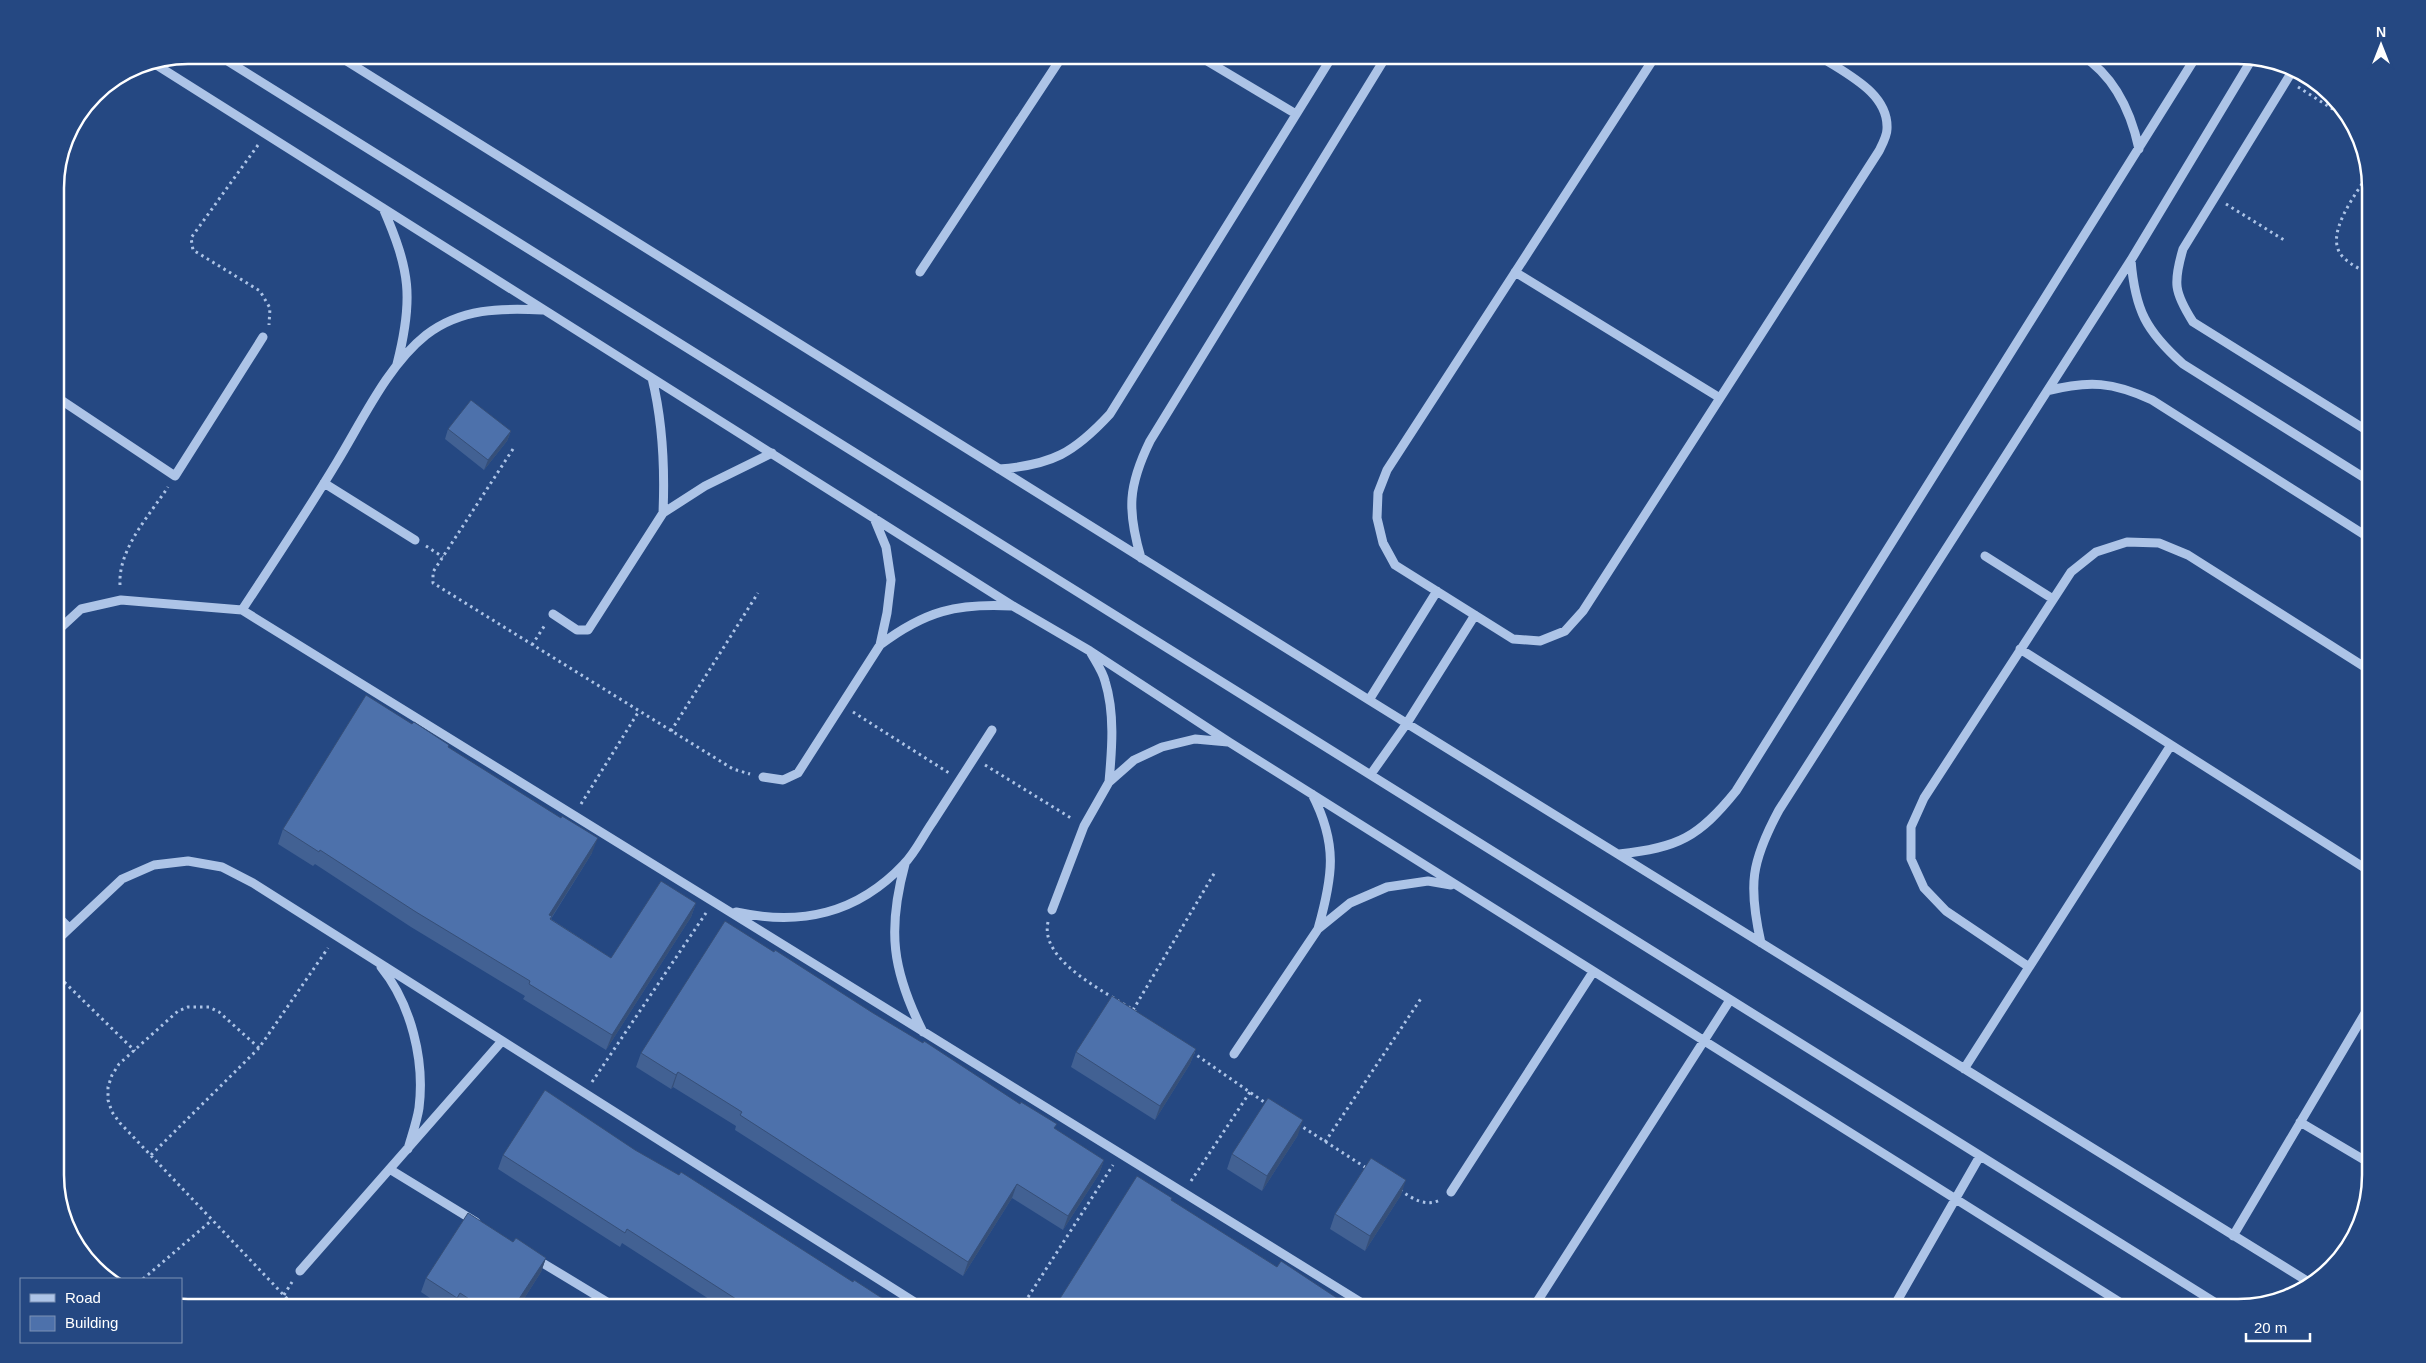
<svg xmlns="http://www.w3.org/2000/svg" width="2426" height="1363" font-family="Arial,sans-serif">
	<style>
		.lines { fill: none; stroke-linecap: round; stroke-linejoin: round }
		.path { stroke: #adc4e7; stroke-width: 3; stroke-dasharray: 2.5 4; stroke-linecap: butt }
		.minor { stroke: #adc4e7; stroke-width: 9 }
		.wall { fill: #426193 }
		.shaded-wall { fill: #364f78 }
		.building { fill: #4d71ab; stroke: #364f78 }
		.rim { fill: none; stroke: #fff; stroke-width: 2.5 }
	</style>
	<rect width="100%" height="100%" fill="#254882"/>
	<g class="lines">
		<path class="path" d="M2298,87L2350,120
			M258,145L191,238L193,250L260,291L270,308L269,325
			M2369,173C2357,193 2321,237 2344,258C2351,265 2362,270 2371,275
			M2226,204L2284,240
			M513,449L433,572V583L733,769L750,774
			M426,546L443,557
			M120,585C118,549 149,516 168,487
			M55,599L66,603
			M532,645L545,625
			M853,712L949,773
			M671,731L758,593
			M985,765L1071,818
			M581,804L639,711
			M1048,922C1039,962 1109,993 1136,1012
			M55,973L135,1051
			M1133,1010L1215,872
			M259,1048L219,1012L209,1007H188L178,1011L119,1064L112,1075L108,1087V1100L112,1112L120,1123L296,1308
			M1192,1052L1267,1104
			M592,1082L706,913
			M1298,1124L1368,1169
			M1325,1142L1422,997
			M151,1155L259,1048L328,948
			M1191,1181L1250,1092
			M1400,1190C1413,1199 1425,1207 1440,1200
			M143,1279L212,1220
			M284,1295L292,1282
			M1021,1308L1113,1165"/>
		<path class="minor" d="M218,55L2224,1308
			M337,55L1369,700L2312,1284
			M1197,55L1296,114
			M1656,55L1387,470L1378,493L1377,518L1383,543L1395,565L1513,639L1540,641L1565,631L1583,611L1879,151C1882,145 1887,136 1887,129C1889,92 1844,73 1818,55
			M2081,55C2115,76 2131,112 2139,149
			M148,63L158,66L1013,606L1090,651L1229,742L2129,1308
			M2293,70L2183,249C2173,283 2174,292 2193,322L2371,433
			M383,208C410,270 414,298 397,364
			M2131,260C2135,310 2146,331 2183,364L2371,482
			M920,272L1063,55
			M1515,272L1720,398
			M652,378C663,423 665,467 663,513
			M2047,391C2089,380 2113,382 2152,400L2371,539
			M55,396L175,476L263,337
			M999,469C1052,465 1074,453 1110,414L1333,55
			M324,483L415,540
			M1985,556L2053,599
			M1141,558C1127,510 1128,486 1150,441L1387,55
			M242,610C274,561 307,512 337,462C362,421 388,365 426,335C461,308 501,308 542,310
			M553,614L577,630H588L663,513L705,486L772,453
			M55,633L81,609L121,600L242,610L1370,1308
			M880,645C925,611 957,603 1012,606
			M2020,649L2371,872
			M1091,653C1096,662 1103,672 1105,681C1115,713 1112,749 1109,782
			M1369,700L1437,591
			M1371,774L1407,723L1475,615
			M763,777L783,780L798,773L880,645L887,613L891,580L886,547L874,518
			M1312,794C1338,844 1333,876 1318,929
			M1619,854C1678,848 1699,837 1736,791L2197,55
			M905,864C887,930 892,970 923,1032
			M1052,910L1084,826L1109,782L1134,760L1162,747L1195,739L1228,742
			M736,912C801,926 857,914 904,864C915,853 923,836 932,823C952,792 972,761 992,730
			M55,914L69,928
			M55,942L122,879L154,865L188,861L222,867L253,883L924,1308
			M1761,943C1748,885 1751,862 1779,810L2131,260L2252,59
			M381,967C411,1004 425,1060 419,1108C417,1121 412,1135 408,1149
			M2029,967L1946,911L1924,888L1911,859V827L1924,798L2071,572L2096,552L2127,542L2159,543L2188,555L2371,671
			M1234,1054L1318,929L1350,903L1387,887L1428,881L1451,885
			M1964,1069L2171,745
			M2300,1122L2371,1164
			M391,1170L476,1222
			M1451,1192L1593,972
			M2233,1236L2371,1003
			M536,1259L617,1308
			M300,1271L502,1041
			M1533,1308L1730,1000
			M1893,1308L1980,1156"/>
	</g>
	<path class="wall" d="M448,429L511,431L507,441L484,470L445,439Z
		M412,724L449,745L448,747L592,853L551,919L611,958L696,903L691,917L606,1050L523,999L525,996L411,927L315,864L313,866L278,844L283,829Z
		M873,1013L1104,1160L1099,1174L1063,1230L1012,1198L963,1276L735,1130L736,1126L673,1087L671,1089L636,1067L641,1053Z
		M1196,1049L1190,1064L1155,1120L1071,1067L1076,1052Z
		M1298,1135L1262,1191L1227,1169L1232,1154Z
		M635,1150L882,1308H723L622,1243L620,1247L498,1169L503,1155Z
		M1401,1195L1365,1251L1330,1229L1335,1214Z
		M513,1242L546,1258L541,1272L518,1308H445L421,1292L426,1278Z"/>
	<path class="shaded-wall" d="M511,431L507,441L484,470L488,460Z
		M598,838L592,853L551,918L546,931L549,915Z
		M696,903L691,917L606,1050L612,1035Z
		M1196,1049L1190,1064L1155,1120L1160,1106Z
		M678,1072L673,1087L671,1089L676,1075Z
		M1303,1120L1298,1135L1262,1191L1267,1176Z
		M1104,1160L1099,1174L1063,1230L1068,1216Z
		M1406,1180L1401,1195L1365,1251L1370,1236Z
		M1017,1184L1012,1198L963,1276L968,1262Z
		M546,1258L541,1272L518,1308H513Z
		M460,1293L454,1307L453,1308L457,1298Z"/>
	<path class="building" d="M471,400L511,431L488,460L448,429Z
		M366,695L412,724L414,722L449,745L448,747L561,818L562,816L598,838L549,915L552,916L550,919L611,958L661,881L696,903L612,1035L529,984L530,981L416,912L320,850L319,852L283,829Z
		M725,921L774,952L775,950L873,1013L923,1043L924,1041L1020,1104L1021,1102L1057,1124L1054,1128L1104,1160L1068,1216L1017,1184L968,1262L740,1115L742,1112L678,1072L676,1075L641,1053Z
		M1112,996L1196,1049L1160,1106L1076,1052Z
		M545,1090L635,1150L679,1175L681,1172L853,1282L854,1280L885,1300L880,1308H750L627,1229L625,1233L503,1155Z
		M1268,1098L1303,1120L1267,1176L1232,1154Z
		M1371,1158L1406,1180L1370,1236L1335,1214Z
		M1137,1176L1172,1198L1171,1200L1277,1267L1281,1261L1352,1308H1054Z
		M468,1213L513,1242L516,1238L546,1258L513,1308H483L460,1293L457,1298L426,1278Z"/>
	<path d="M0 0H2426V1363H0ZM188 64H2238A124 124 0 0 1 2362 188V1175A124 124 0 0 1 2238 1299H188A124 124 0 0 1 64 1175V188A124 124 0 0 1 188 64Z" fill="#254882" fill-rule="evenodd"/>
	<path class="rim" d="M188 64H2238A124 124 0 0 1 2362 188V1175A124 124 0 0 1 2238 1299H188A124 124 0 0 1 64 1175V188A124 124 0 0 1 188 64Z"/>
	<rect x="20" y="1278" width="162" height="65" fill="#254882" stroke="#7c91b4"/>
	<rect x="30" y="1294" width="25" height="8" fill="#adc4e7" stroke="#7c91b4"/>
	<text x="65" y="1303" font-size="15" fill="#ffffff">Road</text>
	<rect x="30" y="1316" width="25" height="15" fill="#4d71ab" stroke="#7c91b4"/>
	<text x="65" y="1328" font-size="15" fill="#ffffff">Building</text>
	<g transform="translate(2381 45)" stroke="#254882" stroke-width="4" paint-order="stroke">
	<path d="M0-4L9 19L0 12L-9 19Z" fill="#ffffff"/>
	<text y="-8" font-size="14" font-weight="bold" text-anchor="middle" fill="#ffffff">N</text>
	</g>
	<path d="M2246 1333v8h64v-8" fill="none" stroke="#ffffff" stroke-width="2.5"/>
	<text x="2254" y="1333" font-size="15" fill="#ffffff" stroke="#254882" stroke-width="4" paint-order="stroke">20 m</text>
</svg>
